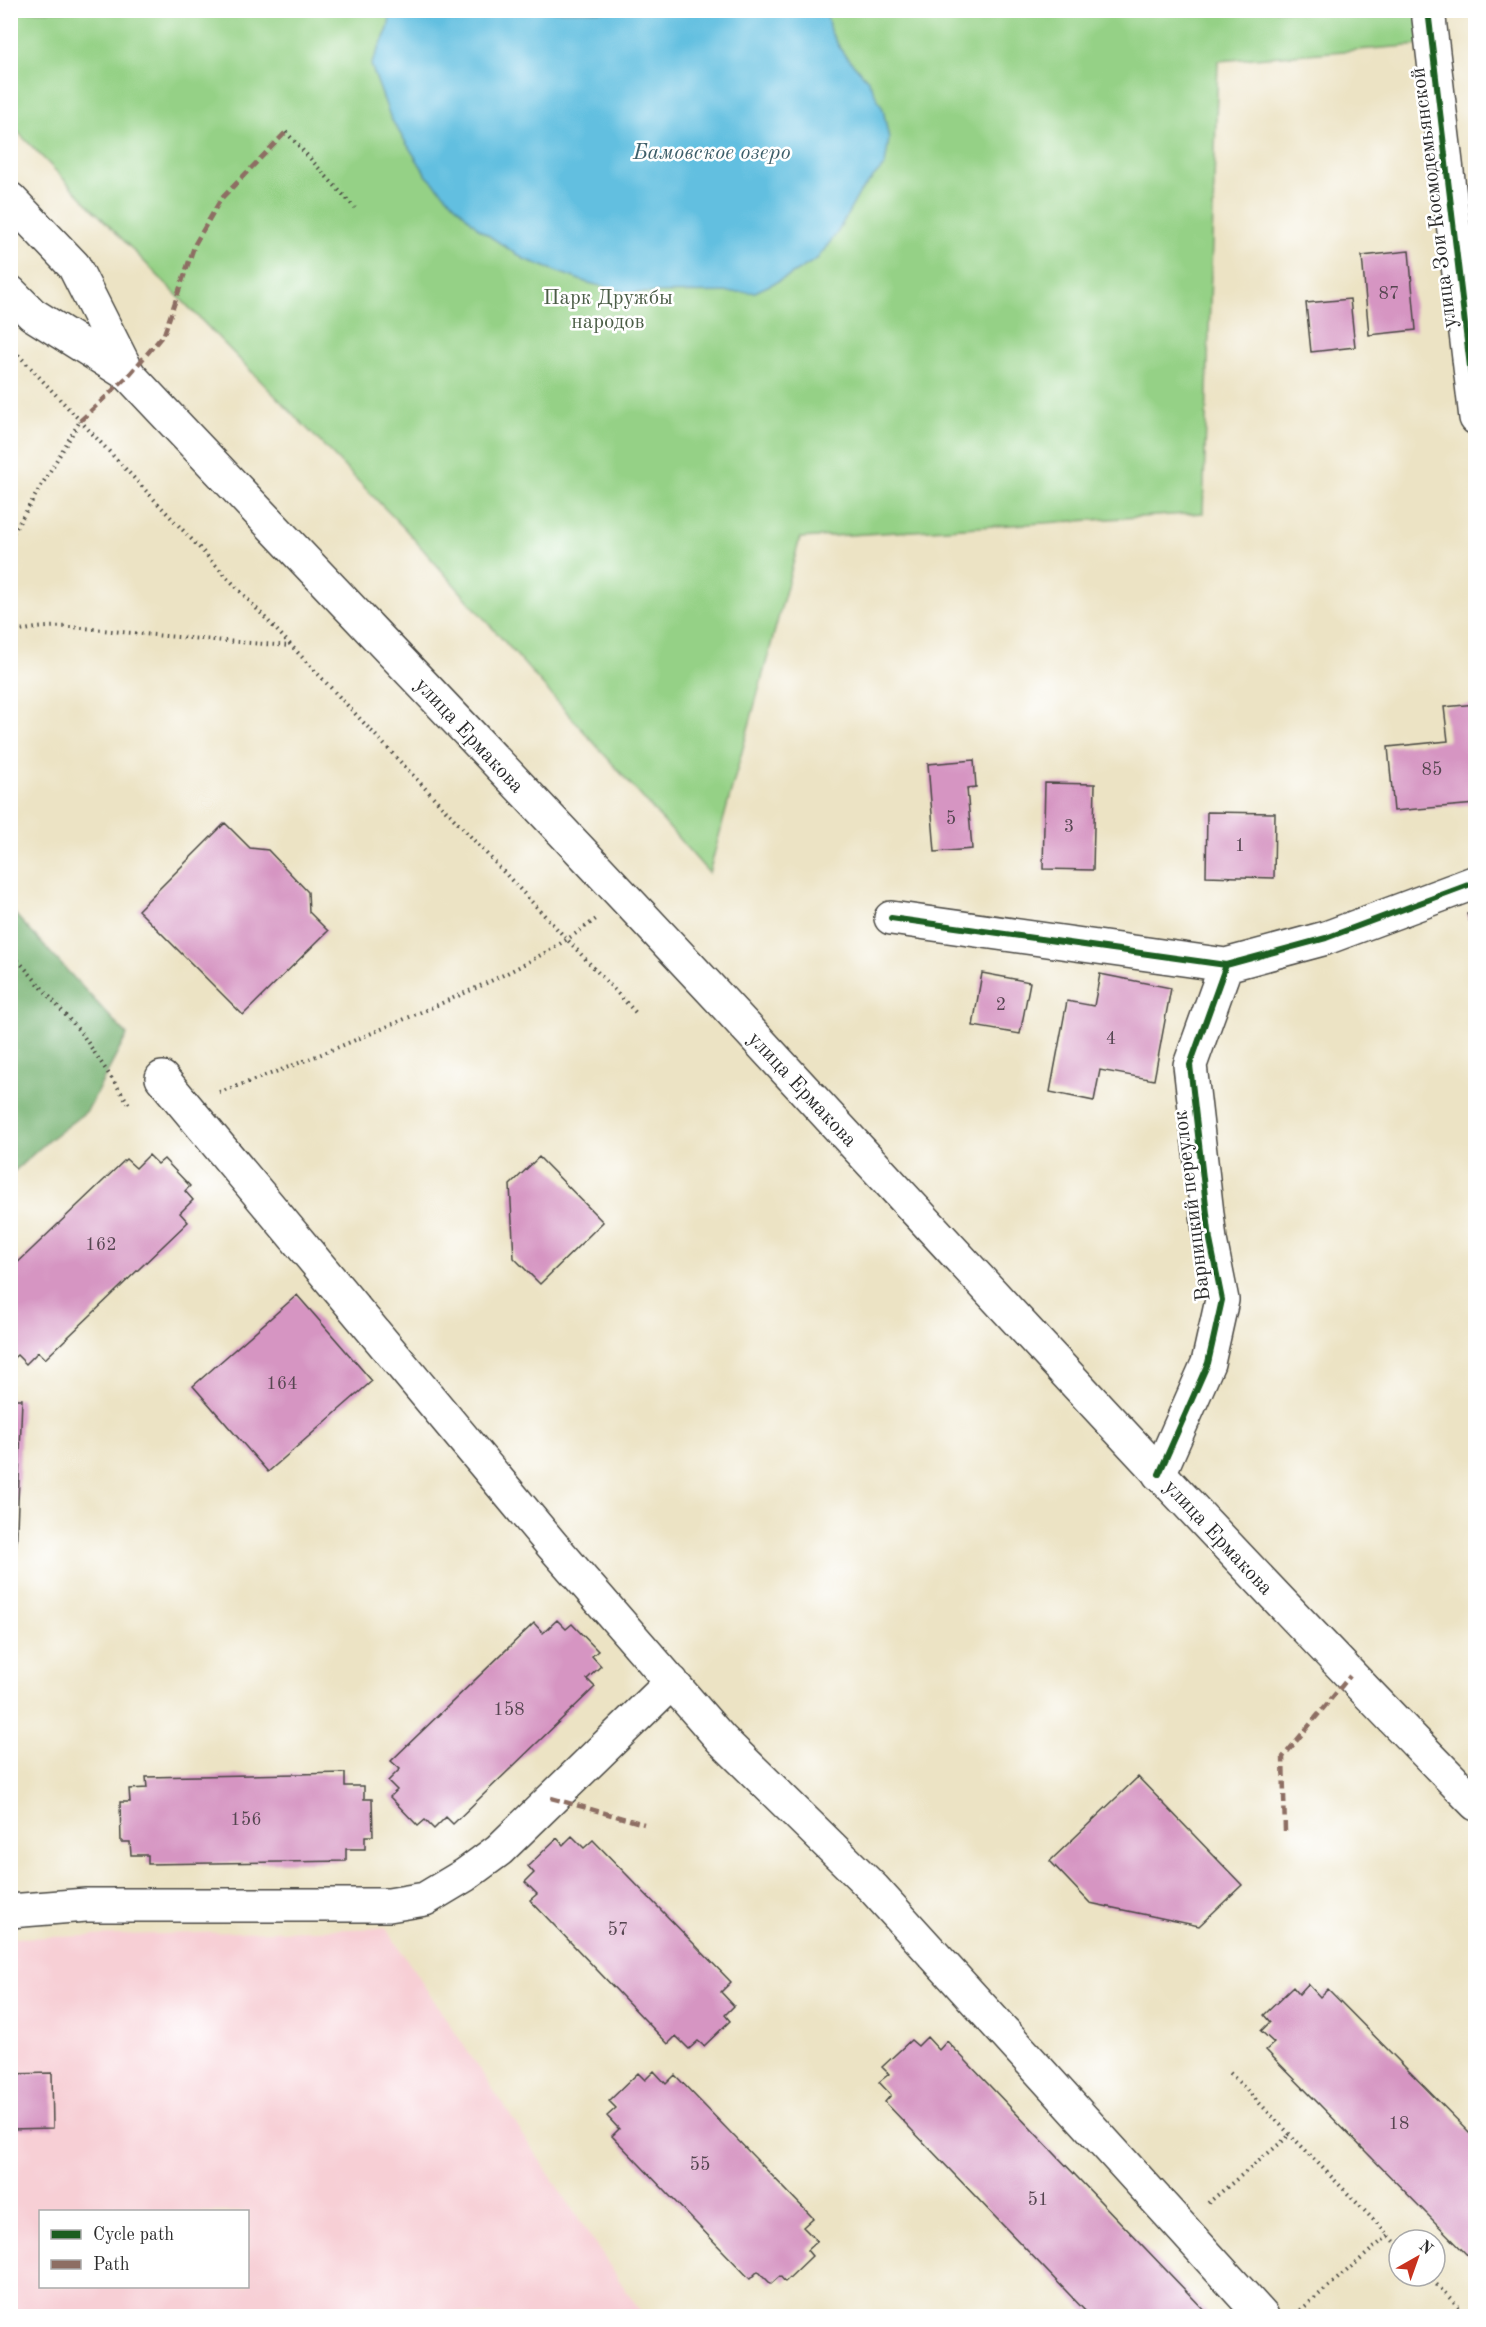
<svg xmlns="http://www.w3.org/2000/svg" width="1486" height="2327" font-family="'Old Standard TT',serif">
	<style>
		.built { fill: #f7cfd5; fill-rule: evenodd }
		.green { fill: #95d186; stroke: #607e58; stroke-width: 1.5 }
		.forest { fill: #78b373; stroke: #526f4f; stroke-width: 1.5 }
		.water { fill: #62bfe0; stroke: #467586; stroke-width: 1.5 }
		.building { fill: #d695c2 }
		.lines { fill: none; stroke-linecap: round; stroke-linejoin: round }
		.minor-casing { stroke: #484742; stroke-width: 36 }
		.major-casing { stroke: #484742; stroke-width: 36 }
		.path { stroke: #484742; stroke-width: 4; stroke-dasharray: 1.5 4.5; stroke-linecap: butt }
		.minor { stroke: #fff; stroke-width: 33 }
		.major { stroke: #fff; stroke-width: 33 }
		.quiet { stroke: #8d6e63; stroke-width: 4.5; stroke-dasharray: 9 4.5; stroke-linecap: butt }
		.cycleway-casing { stroke: #fff; stroke-width: 10 }
		.cycleway { stroke: #1b5e20; stroke-width: 6 }
		.labels { text-anchor: middle; stroke-width: 5; stroke-linejoin: round; paint-order: stroke }
		.number-label { font-size: 18px; fill: #564651 }
		.street-label { font-size: 21px; fill: #2b2b2b; stroke: #fff }
		.park-label { font-size: 21px; fill: #4b5d46; stroke: #fff }
		.water-label { font-size: 22px; font-style: italic; fill: #3e5f6a; stroke: #fff }
	</style>
	<rect width="100%" height="100%" fill="#fff"/>
	<filter id="ink" filterUnits="userSpaceOnUse"><feTurbulence type="fractalNoise" baseFrequency=".0167" numOctaves="2"/><feDisplacementMap in="SourceGraphic" scale="12" xChannelSelector="R" yChannelSelector="G"/><feConvolveMatrix kernelMatrix="1 2 1 2 8 2 1 2 1" color-interpolation-filters="sRGB"/></filter>
	<filter id="wash" filterUnits="userSpaceOnUse"><feTurbulence type="fractalNoise" baseFrequency=".008" numOctaves="4" result="noise"/><feDisplacementMap in="SourceGraphic" scale="24" xChannelSelector="R" yChannelSelector="G"/><feGaussianBlur stdDeviation="1.35" result="paint"/><feColorMatrix in="noise" values="0 0 0 0 0 0 0 0 0 0 0 0 0 0 0 0 0 1.4 0 .05"/><feComposite in="paint" operator="in"/></filter>
	<g filter="url(#wash)">
		<rect width="100%" height="100%" fill="#ece3c4"/>
		<path class="built" d="M386,1928L643,2316H11L10,1938ZM40,2212H248V2286H40Z"/>
		<path class="green" d="M1428,10L1432,44L1218,61L1203,513L800,538L709,873L405,529L11,125V11Z"/>
		<path class="forest" d="M10,909L127,1035L87,1111L50,1139L11,1174Z"/>
		<path class="water" d="M391,11H826L830,31L843,53L868,80L883,109L889,139L885,165L860,192L837,233L817,259L789,276L755,292L628,293L585,282L524,259L480,230L427,176L391,119L371,65L388,29Z"/>
		<g id="blocks">
			<path class="building" d="M1409,251L1416,330L1369,335L1362,256Z
				M1350,299L1355,347L1311,352L1306,303Z
				M1476,704V754H1473L1476,804L1394,811L1388,747L1448,741L1444,707Z
				M974,760L976,787L967,788L972,849L935,852L928,764Z
				M1045,783L1095,784L1093,870L1043,869Z
				M1207,812L1275,813L1274,878L1206,876Z
				M225,823L250,848L268,850L308,892L309,912L328,931L243,1015L138,910Z
				M1476,911V936H1475L1467,914Z
				M982,973L1030,982L1020,1034L973,1026Z
				M1100,974L1171,988L1154,1080L1100,1070L1094,1101L1050,1092L1067,1001L1094,1006Z
				M149,1155L158,1164L164,1159L190,1186L185,1191L193,1200L180,1213L188,1222L45,1359L38,1352L26,1364L17,1355L10,1361V1270L126,1159L136,1168Z
				M539,1157L603,1222L540,1284L514,1258L510,1185Z
				M297,1295L372,1381L268,1472L193,1386Z
				M10,1399H22L12,1659H10Z
				M557,1620L566,1629L572,1624L598,1651L592,1656L601,1666L587,1679L595,1687L453,1824L446,1817L434,1829L425,1820L418,1826L390,1797L397,1790L388,1781L400,1769L391,1761L534,1623L543,1633Z
				M345,1773V1786H364V1799H372L373,1836H365V1849H346V1861L148,1864V1855H131L130,1842H121L120,1802H130L129,1789L147,1788L146,1777Z
				M1138,1777L1242,1885L1199,1926L1090,1903L1050,1861Z
				M572,1836L584,1848L593,1840L731,1982L721,1992L734,2006L725,2015L730,2021L704,2046L698,2041L689,2049L676,2036L668,2044L530,1900L537,1894L525,1882L534,1873L528,1866L557,1838L563,1845Z
				M1308,1984L1320,1997L1328,1989L1476,2139V2264L1266,2050L1274,2043L1261,2031L1270,2022L1264,2015L1293,1987L1299,1994Z
				M927,2037L939,2050L947,2041L1210,2316H1090L885,2102L891,2095L879,2082L889,2074L882,2067L911,2040L918,2046Z
				M654,2071L666,2084L675,2075L813,2218L803,2227L817,2241L807,2250L812,2256L785,2282L780,2276L771,2284L758,2271L750,2279L612,2136L619,2129L607,2116L616,2108L609,2101L638,2073L645,2080Z
				M52,2073L53,2128L10,2129V2074Z"/>
		</g>
	</g>
	<g filter="url(#ink)">
		<use href="#blocks" fill-opacity="0" stroke="#484742" stroke-width="1.5"/>
		<g class="lines">
			<g class="minor-casing">
				<path id="minor" d="M1428,10L1476,418
					M891,918L1226,965L1326,938L1476,882
					M162,1078L552,1545L721,1739L874,1889L1262,2316
					M1159,1474L1208,1363L1222,1300L1210,1240L1190,1065L1226,965
					M10,1911L86,1905H389L425,1899L465,1875L499,1850L672,1682"/>
			</g>
			<g class="major-casing">
				<path id="major" d="M10,199L74,266L129,375
					M10,292L32,314L129,375C325,583 524,789 719,998C970,1268 1217,1541 1476,1804"/>
			</g>
			<path class="path" d="M286,132L355,208
				M10,346L638,1015
				M10,538L80,421
				M10,634C52,620 91,630 133,633C185,638 238,642 290,646
				M10,951L82,1034L131,1107
				M219,1092C280,1072 339,1047 398,1022C465,993 537,964 596,919
				M1230,2073L1399,2246
				M1208,2203L1290,2135
				M1428,2276L1468,2316
				M1296,2314L1389,2235"/>
			<use href="#minor" class="minor"/>
			<use href="#major" class="major"/>
			<path class="quiet" d="M80,421L129,375L164,334L195,244L221,199L286,132
				M551,1798L644,1824
				M1285,1831L1283,1757L1350,1676"/>
			<g class="cycleway-casing">
				<path id="cycleway" d="M1428,10L1476,418
					M891,918L1226,965L1326,938L1476,882
					M1159,1474L1208,1363L1222,1300L1210,1240L1190,1065L1226,965"/>
			</g>
			<use href="#cycleway" class="cycleway"/>
		</g>
	</g>
	<g class="labels">
		<g class="number-label">
			<text x="1389" y="299">87</text>
			<text x="1432" y="775">85</text>
			<text x="951" y="824">5</text>
			<text x="1069" y="832">3</text>
			<text x="1240" y="851">1</text>
			<text x="1001" y="1010">2</text>
			<text x="1111" y="1044">4</text>
			<text x="101" y="1250">162</text>
			<text x="282" y="1389">164</text>
			<text x="509" y="1715">158</text>
			<text x="246" y="1825">156</text>
			<text x="618" y="1935">57</text>
			<text x="1399" y="2129">18</text>
			<text x="700" y="2170">55</text>
			<text x="1038" y="2205">51</text>
		</g>
		<g class="street-label">
			<text transform="translate(1433 198) rotate(-97)" y="7">улица Зои Космодемьянской</text>
			<text transform="translate(470 735) rotate(47)" y="7">улица Ермакова</text>
			<text transform="translate(803 1089) rotate(47)" y="7">улица Ермакова</text>
			<text transform="translate(1191 1206) rotate(-97)" y="7">Варницкий переулок</text>
			<text transform="translate(1219 1537) rotate(47)" y="7">улица Ермакова</text>
		</g>
		<g class="park-label">
			<text x="608" y="304">Парк Дружбы<tspan x="608" dy="24">народов</tspan></text>
		</g>
		<g class="water-label">
			<text x="712" y="159">Бамовское озеро</text>
		</g>
	</g>
	<rect width="1486" height="2327" fill="none" stroke="#fff" stroke-width="36"/>
	<rect x="39" y="2210" width="210" height="78" fill="#ffffff" stroke="#aaaaaa" stroke-width="1.5"/>
	<rect x="51" y="2230" width="30" height="9" fill="#1b5e20" stroke="#aaaaaa" stroke-width="1.5"/>
	<text x="93" y="2240" font-size="18" fill="#2b2b2b">Cycle path</text>
	<rect x="51" y="2260" width="30" height="9" fill="#8d6e63" stroke="#aaaaaa" stroke-width="1.5"/>
	<text x="93" y="2270" font-size="18" fill="#2b2b2b">Path</text>
	<g transform="translate(1417 2258) rotate(40)"><circle r="28" fill="#ffffff" stroke="#aaaaaa" stroke-width="1.5"/>
	<path d="M0-4.5L10 22L0 15L-10 22Z" fill="#c8321e"/>
	<text y="-9" font-size="16" font-weight="bold" text-anchor="middle" fill="#2b2b2b">N</text>
	</g>
</svg>
